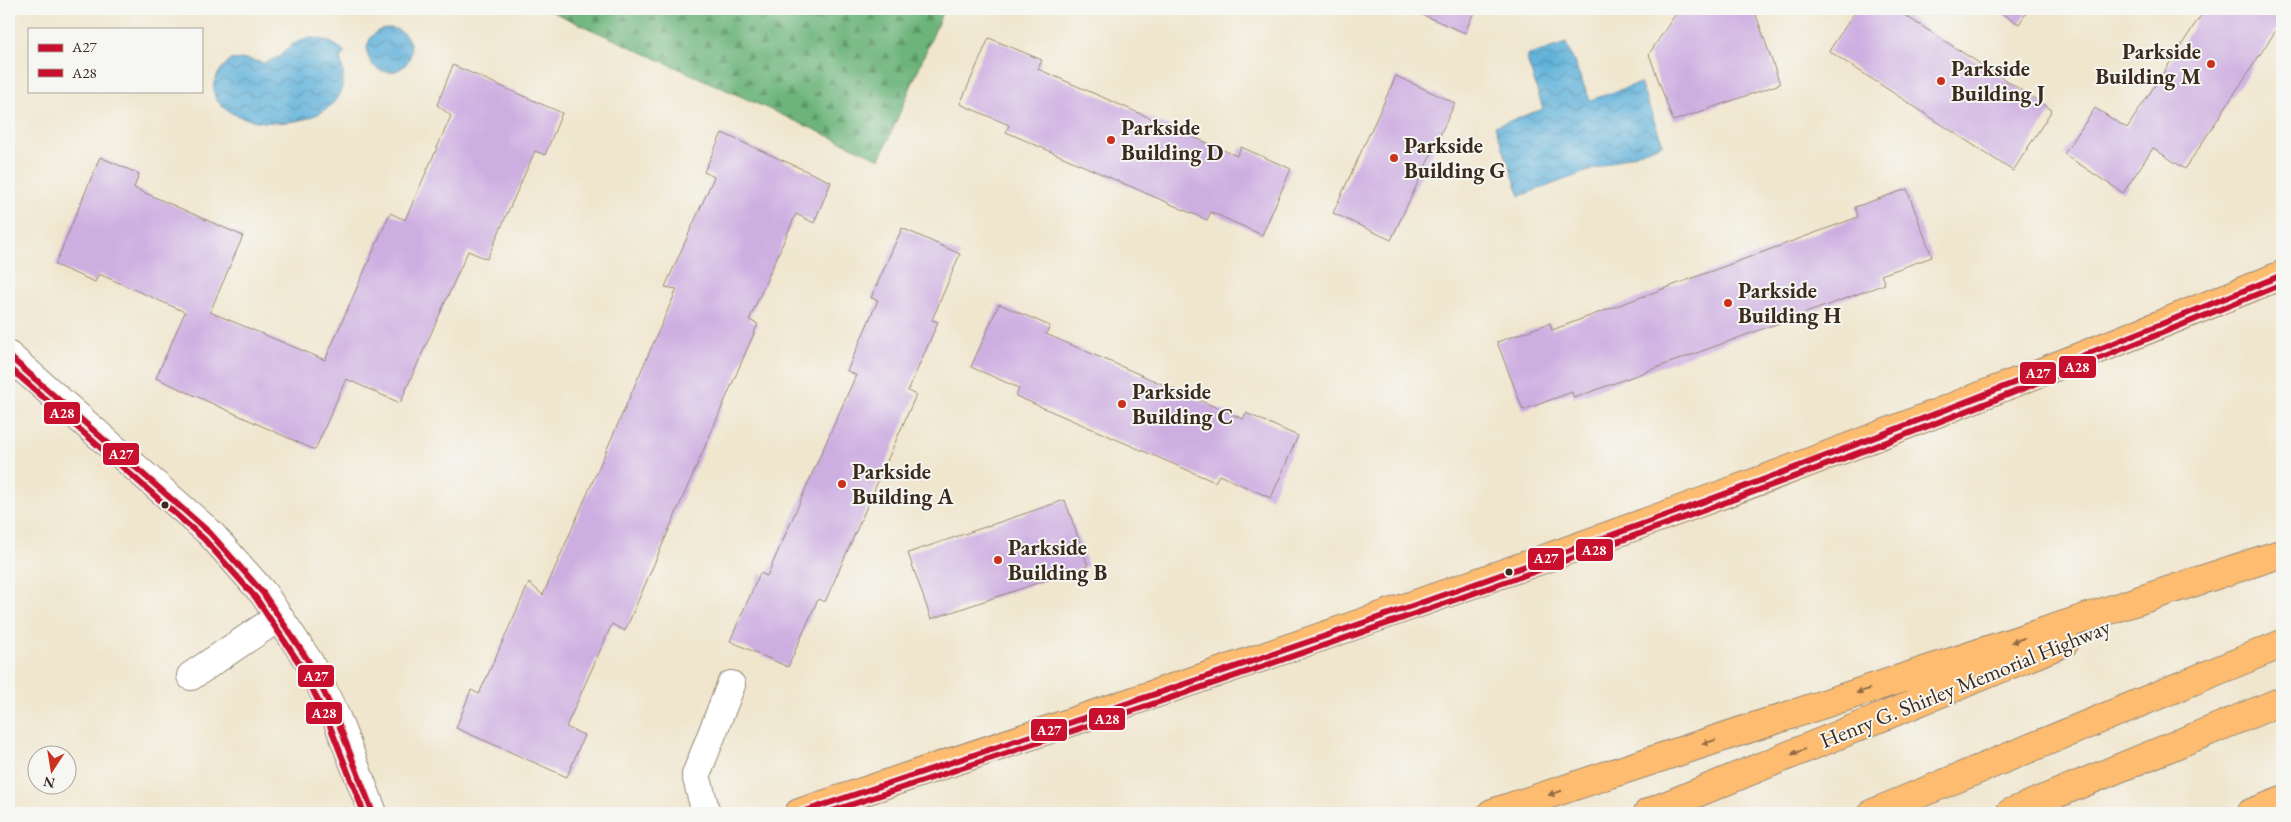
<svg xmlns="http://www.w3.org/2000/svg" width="2291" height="822" font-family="'EB Garamond',serif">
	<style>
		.forest { fill: url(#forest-firs); stroke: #546f4c }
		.water { fill: url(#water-waves); stroke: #4d6e7c }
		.building { fill: #cdaee1 }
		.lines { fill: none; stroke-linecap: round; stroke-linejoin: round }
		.minor-casing { stroke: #968876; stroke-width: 30 }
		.major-casing { stroke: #968876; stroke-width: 30 }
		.highway-casing { stroke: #968876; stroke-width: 30 }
		.minor { stroke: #fff; stroke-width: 28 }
		.major { stroke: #fdbc6f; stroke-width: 28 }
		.highway { stroke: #fdbc6f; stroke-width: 28 }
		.bus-1-casing { stroke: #f6f6f2; stroke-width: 10 }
		.bus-2-casing { stroke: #f6f6f2; stroke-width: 10 }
		.bus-1 { stroke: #c8102e; stroke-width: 6 }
		.bus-2 { stroke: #c8102e; stroke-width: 6 }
		.oneway { fill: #926c42 }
		.poi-dot { fill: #c8321e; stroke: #f6f6f2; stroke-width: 2 }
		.bus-dot { fill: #3b2a1e; stroke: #f6f6f2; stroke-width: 2 }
		.labels { text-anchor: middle; stroke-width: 4; stroke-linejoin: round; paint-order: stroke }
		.poi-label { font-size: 22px; font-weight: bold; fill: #3b2a1e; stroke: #f6f6f2; text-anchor: start }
		.street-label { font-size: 22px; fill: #3b2a1e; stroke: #f6f6f2 }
		.line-badge { stroke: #f6f6f2; stroke-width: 2 }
		.badge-label { font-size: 14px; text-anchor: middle; font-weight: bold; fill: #fff }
	</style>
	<defs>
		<pattern id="forest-firs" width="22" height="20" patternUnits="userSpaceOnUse" patternTransform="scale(1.25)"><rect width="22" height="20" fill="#6cb47a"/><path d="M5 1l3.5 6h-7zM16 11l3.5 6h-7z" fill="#5a9363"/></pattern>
		<pattern id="water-waves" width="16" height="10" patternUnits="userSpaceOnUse" patternTransform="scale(1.25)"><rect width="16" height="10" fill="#5fb1da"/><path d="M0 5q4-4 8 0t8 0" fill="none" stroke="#5090b0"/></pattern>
	</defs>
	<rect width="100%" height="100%" fill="#f6f6f2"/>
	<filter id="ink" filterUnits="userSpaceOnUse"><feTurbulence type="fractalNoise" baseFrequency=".02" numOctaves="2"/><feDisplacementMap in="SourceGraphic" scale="10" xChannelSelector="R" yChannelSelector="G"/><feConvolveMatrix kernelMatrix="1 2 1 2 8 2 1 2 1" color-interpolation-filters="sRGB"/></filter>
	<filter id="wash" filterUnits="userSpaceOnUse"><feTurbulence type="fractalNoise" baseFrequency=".0096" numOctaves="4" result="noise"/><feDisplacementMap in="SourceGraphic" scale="20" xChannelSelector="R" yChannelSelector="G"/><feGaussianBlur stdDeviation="1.12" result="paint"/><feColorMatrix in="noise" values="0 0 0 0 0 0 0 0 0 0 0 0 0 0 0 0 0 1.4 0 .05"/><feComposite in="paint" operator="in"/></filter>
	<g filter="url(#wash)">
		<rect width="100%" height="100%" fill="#f0e6ce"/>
		<path class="forest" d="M546,9H944L880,159Z"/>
		<path class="water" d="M367 50a22 22 0 1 1 44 0a22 22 0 1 1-44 0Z
			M306,38C323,38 332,41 345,52L340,58C372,156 153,131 230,60L246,59L264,63L279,57L291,45Z
			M1566,43L1590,100L1640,83L1663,144L1520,196L1495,126L1543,109L1526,56Z"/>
		<g id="blocks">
			<path class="building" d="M1409,9H1475L1465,33Z
				M1679,9H1754L1780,84L1673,121L1649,54Z
				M1857,9H1895L2052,110L2013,171L1829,51Z
				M1994,9H2029L2019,24Z
				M2205,9H2282V21L2185,169L2153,148L2123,193L2064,154L2095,108L2127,128Z
				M989,38L1042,60L1038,69L1237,156L1241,147L1291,169L1262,235L1211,212L1207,220L1006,132L1009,125L960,104Z
				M453,65L562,113L545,155L535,151L487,259L468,251L400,403L346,379L315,450L156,378L185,312L99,274L95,282L55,265L100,157L139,174L134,188L243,236L210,312L325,360L390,213L405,220L451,116L437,105Z
				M1396,76L1455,103L1391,240L1333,213Z
				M722,133L831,182L814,223L796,214L749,320L758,324L625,631L612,624L566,727L584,735L567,777L456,728L471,690L479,694L529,583L543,595L677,289L665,287L714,177L704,172Z
				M1907,189L1932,257L1881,275L1885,284L1574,398L1572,392L1523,410L1497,342L1550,323L1552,330L1858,217L1855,207Z
				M902,228L960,254L932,320L938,322L908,391L916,395L825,602L818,599L788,667L730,641L760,573L767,576L856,375L847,371L878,300L871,298Z
				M999,304L1050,326L1046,334L1243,419L1246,413L1298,436L1271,498L1219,475L1215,482L1016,396L1019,388L971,367Z
				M1065,500L1088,566L931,619L908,553Z"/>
		</g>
	</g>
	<g filter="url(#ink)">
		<use href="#blocks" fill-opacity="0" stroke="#968876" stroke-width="1"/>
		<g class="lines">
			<g class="minor-casing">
				<path id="minor" d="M9,356L210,533L263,593L309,662L336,717L373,813
					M191,676L279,617
					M706,813L696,775L731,685"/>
			</g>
			<g class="major-casing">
				<path id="major" d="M799,813C1100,713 1401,612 1699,503C1895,432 2089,354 2282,275"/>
			</g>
			<g class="highway-casing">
				<path id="highway" d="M1492,813L2280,554
					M1648,813L2065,642
					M1873,813L2282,644
					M2010,813L2282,701
					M2251,813L2282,801"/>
			</g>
			<use href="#minor" class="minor"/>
			<use href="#major" class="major"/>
			<use href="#highway" class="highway"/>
			<g class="bus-1-casing">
				<path id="bus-1" d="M9,356L210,533L263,593L309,662L336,717L373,813
					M799,813C1125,705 1451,596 1773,476C1944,412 2113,344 2282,275"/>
			</g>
			<g class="bus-2-casing">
				<path id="bus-2" d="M9,367L204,539L256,598L301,666L328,721L364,813
					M826,813C1144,708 1461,601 1775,484C1946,421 2114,353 2282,284"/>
			</g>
			<use href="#bus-1" class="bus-1"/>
			<use href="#bus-2" class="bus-2"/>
		</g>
		<defs><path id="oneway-solid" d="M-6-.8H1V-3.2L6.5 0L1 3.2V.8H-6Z" transform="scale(1.25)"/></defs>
		<g class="oneway">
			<use href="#oneway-solid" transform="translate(2018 640) rotate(162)"/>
			<use href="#oneway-solid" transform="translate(1863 691) rotate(162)"/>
			<use href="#oneway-solid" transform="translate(1709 742) rotate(162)"/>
			<use href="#oneway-solid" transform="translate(1798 752) rotate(158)"/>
			<use href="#oneway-solid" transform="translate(1555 793) rotate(162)"/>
		</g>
	</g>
	<g class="poi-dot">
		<circle cx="2211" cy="64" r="5"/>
		<circle cx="1941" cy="81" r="5"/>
		<circle cx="1111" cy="140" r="5"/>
		<circle cx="1394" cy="158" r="5"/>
		<circle cx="1728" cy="303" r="5"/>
		<circle cx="1122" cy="404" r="5"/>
		<circle cx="842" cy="484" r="5"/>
		<circle cx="998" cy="560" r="5"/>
	</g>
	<g class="bus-dot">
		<circle cx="165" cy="505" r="4.5"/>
		<circle cx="1509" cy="572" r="4.5"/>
	</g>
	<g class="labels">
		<g class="poi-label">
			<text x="2201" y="59" text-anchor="end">Parkside<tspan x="2201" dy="25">Building M</tspan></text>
			<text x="1951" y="76">Parkside<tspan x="1951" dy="25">Building J</tspan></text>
			<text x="1121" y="135">Parkside<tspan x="1121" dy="25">Building D</tspan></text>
			<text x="1404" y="153">Parkside<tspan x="1404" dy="25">Building G</tspan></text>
			<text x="1738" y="298">Parkside<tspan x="1738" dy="25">Building H</tspan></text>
			<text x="1132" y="399">Parkside<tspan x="1132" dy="25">Building C</tspan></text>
			<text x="852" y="479">Parkside<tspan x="852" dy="25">Building A</tspan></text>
			<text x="1008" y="555">Parkside<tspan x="1008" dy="25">Building B</tspan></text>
		</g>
		<g class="street-label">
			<text transform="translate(1965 683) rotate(-22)" y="8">Henry G. Shirley Memorial Highway</text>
		</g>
	</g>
	<g class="line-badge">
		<rect x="2058" y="355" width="39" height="24" rx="5" fill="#c8102e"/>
		<rect x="2019" y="361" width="38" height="24" rx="5" fill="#c8102e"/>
		<rect x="43" y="401" width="38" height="24" rx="5" fill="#c8102e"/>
		<rect x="102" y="442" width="38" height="24" rx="5" fill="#c8102e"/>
		<rect x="1575" y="538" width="39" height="24" rx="5" fill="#c8102e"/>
		<rect x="1527" y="547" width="38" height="24" rx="5" fill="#c8102e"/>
		<rect x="297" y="664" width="38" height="24" rx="5" fill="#c8102e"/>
		<rect x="305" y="701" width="38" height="24" rx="5" fill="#c8102e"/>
		<rect x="1088" y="707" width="38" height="24" rx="5" fill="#c8102e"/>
		<rect x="1030" y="718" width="38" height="24" rx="5" fill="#c8102e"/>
	</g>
	<g class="badge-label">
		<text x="2077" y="372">A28</text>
		<text x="2038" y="378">A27</text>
		<text x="62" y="418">A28</text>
		<text x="121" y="459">A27</text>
		<text x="1594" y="555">A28</text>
		<text x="1546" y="563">A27</text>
		<text x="316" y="681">A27</text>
		<text x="324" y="718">A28</text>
		<text x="1107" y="724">A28</text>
		<text x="1049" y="735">A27</text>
	</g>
	<rect width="2291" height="822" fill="none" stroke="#f6f6f2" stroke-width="30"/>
	<rect x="28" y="28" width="175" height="65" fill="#f6f6f2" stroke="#aba49d"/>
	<rect x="38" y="44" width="25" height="8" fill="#c8102e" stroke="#aba49d"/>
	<text x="72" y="52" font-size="15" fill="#3b2a1e">A27</text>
	<rect x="38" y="69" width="25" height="8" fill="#c8102e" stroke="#aba49d"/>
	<text x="72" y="78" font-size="15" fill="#3b2a1e">A28</text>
	<g transform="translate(52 770) rotate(192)"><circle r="24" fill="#f6f6f2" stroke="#aba49d"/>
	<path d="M0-4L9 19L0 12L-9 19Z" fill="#c8321e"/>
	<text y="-8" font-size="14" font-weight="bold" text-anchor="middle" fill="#3b2a1e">N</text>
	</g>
</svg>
